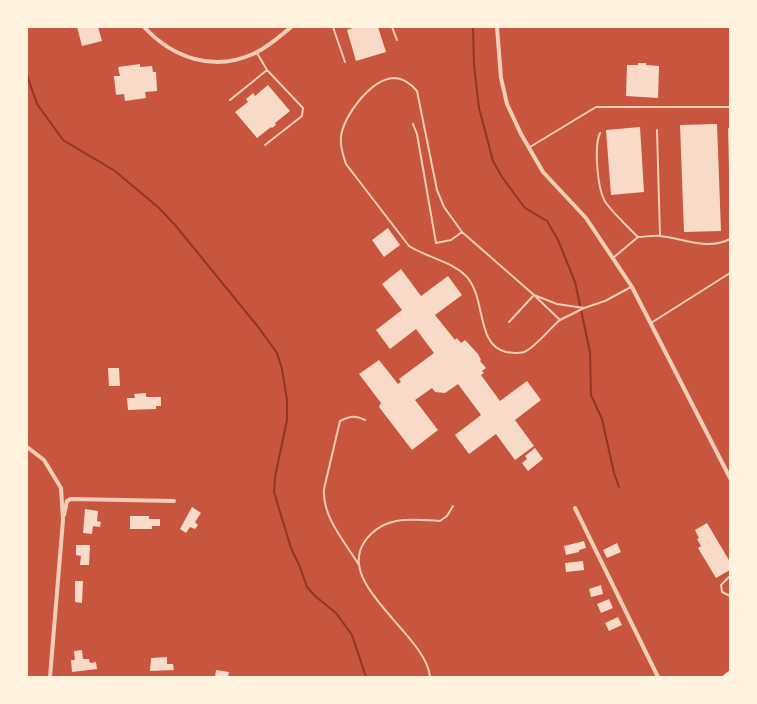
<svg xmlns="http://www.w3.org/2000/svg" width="757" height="704" font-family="'Varela Round',sans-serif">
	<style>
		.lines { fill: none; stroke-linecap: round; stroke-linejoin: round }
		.stream { stroke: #8f3625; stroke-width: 2 }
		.building { fill: #f7dbc8 }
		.service { stroke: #f1ccb7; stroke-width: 2 }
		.minor { stroke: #f1ccb7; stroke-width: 4 }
		.secondary { stroke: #fff3e0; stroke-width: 6 }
	</style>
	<rect width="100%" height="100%" fill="#c8553d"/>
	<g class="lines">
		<path class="stream" d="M473,27L474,65L479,108L493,161L502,177L525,208L547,221L558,240L575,282L590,352L591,395L602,419L614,473L619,487
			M27,75L37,104L63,140L115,171L159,208L175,225L259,328L277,353L282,369L287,400V420L275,477L274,492L291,548L300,567L307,587L315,596L336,613L352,635L366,677"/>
	</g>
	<path class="building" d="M77,27H98L102,41L82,46Z
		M356,27H378L386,52L356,61L347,30Z
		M638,63H646V65L659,66L658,98L626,96L627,65H638Z
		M140,64V67L152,66L153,72H156L157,91L145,92L146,98L125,101L124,94L116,95L114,76H120L118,67Z
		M268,85L290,111L275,123L276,125L272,128L271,127L257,138L235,112L248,102L246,99L253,93L255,96Z
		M717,124L721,231L684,232L680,125Z
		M640,127L644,192L611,195L606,130Z
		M388,228L400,245L384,257L372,240Z
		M401,269L421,296L448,276L462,295L435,315L455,340L457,338L461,343L465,340L478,354L481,360L480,361L486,368L482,371L484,373L481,375L500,401L527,381L541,400L515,420L534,446L515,460L496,434L469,454L455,435L481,415L458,384L445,393L435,392L432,388L415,400L438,430L412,450L379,407L381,403L359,374L379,360L398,384L401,382L399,379L434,353L416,329L390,349L376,330L402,310L382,284Z
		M108,368H119L120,386H109Z
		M146,393V397H161V406H156V409L128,410L127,398H135L134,394Z
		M535,448L543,459L528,471L522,463L527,459L525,456Z
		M192,507L201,513L195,522L198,525L195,529L190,527L186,533L180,529Z
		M85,509L98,511L97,521L101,522L100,527L93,526L92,534L83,533Z
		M130,516H149V519H160V526H152V529H130Z
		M707,523L730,562V570L716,578L698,548L701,546L697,539L699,538L695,530Z
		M584,541L586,548L579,550V552L566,555L564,546Z
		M617,543L621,552L607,558L603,550Z
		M76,545H90L89,565H80L81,556L76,555Z
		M583,561L584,570L566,572L565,563Z
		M75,581H83L82,603L75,602Z
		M601,585L603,594L591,597L589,589Z
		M609,599L613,608L601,613L597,604Z
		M618,617L622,625L609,631L605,623Z
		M82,650L83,659H89L90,663L96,662L97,669L72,672L71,660H75L74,651Z
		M167,657V664H173L174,670L150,671L151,658Z
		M216,670L229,672L228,677H215Z"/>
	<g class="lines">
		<path class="service" d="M333,27L345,62
			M392,27L397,40
			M257,53L267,70L303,108L302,116L265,145
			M230,100L267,70
			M413,124L417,134L436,243L451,240L462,232L534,295
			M729,129L730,171
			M657,130L660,236
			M600,133C594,146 597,190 606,203C615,215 627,226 638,237L613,258
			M530,147L596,107H730
			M462,232L444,207L437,190L417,91C411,84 403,78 394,78C371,79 343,116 341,137C340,147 343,155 346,164L409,246C426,257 450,261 465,275C487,296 475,345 506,352C512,353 518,354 524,352C535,348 550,328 560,320
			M638,237C645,237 653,235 660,236C682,238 708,251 730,239
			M584,308L605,301L631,287
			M509,322L534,295L557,304L584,308L560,320L536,297
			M651,323L730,273
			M359,565C345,542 322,517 324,489L340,421C350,416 355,415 365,420
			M730,576L721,585L722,592L730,596
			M430,677C427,635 334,585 365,541C384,515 411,519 440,521L447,516L453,506"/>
		<path class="minor" d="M144,27C173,58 213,72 253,54C267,48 279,37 291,27
			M497,27L501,78L507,104L521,134L543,172L586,218L632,287L730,478
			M27,447L44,460L61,488L63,520L50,677
			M575,508L658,677
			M64,515L67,501L71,499L174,501"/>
		<path class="secondary" d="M726,677L730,674"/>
	</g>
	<rect width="757" height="704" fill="none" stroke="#fff3e0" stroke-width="56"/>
</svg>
